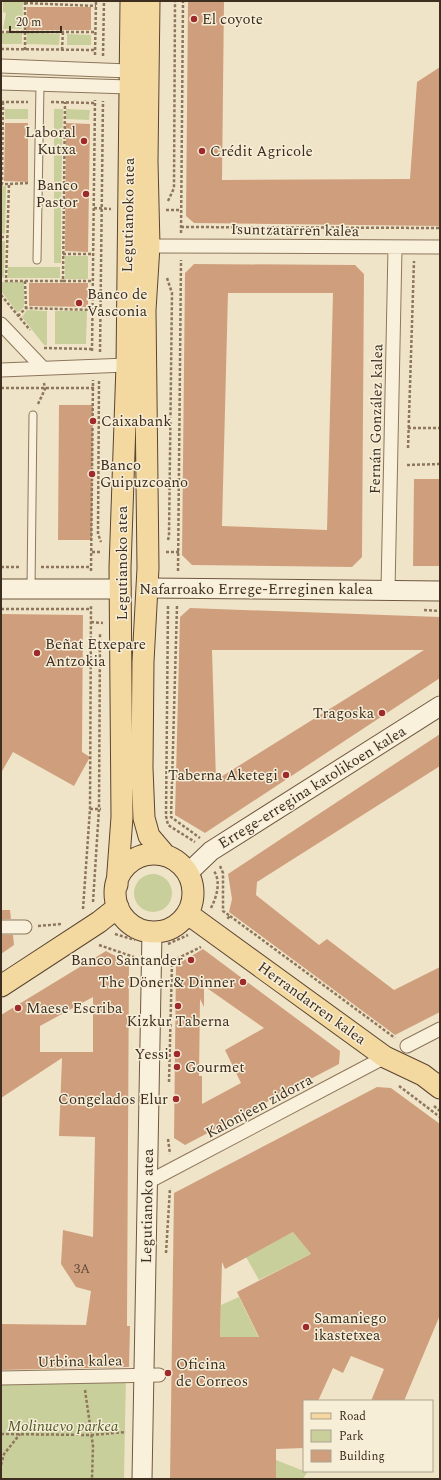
<svg xmlns="http://www.w3.org/2000/svg" width="441" height="1480" font-family="Spectral,serif">
	<style>
		.green { fill: #c9cf9b }
		.building { fill: #cf9f7d; fill-rule: evenodd }
		.lines { fill: none; stroke-linecap: round; stroke-linejoin: round }
		.lane-casing { stroke: #8d765c; stroke-width: 9 }
		.street-casing { stroke: #8d765c; stroke-width: 15 }
		.secondary-casing { stroke: #6f573f; stroke-width: 21 }
		.primary-casing { stroke: #5b4430; stroke-width: 23 }
		.path { stroke: #8d765c; stroke-width: 2.5; stroke-dasharray: 3 2; stroke-linecap: butt }
		.lane { stroke: #faf1dc; stroke-width: 7 }
		.street { stroke: #faf1dc; stroke-width: 13 }
		.secondary { stroke: #faf1dc; stroke-width: 19 }
		.primary { stroke: #f3d9a0; stroke-width: 21 }
		.poi-dot { fill: #9e2a2b; stroke: #f7eed8; stroke-width: 1.5 }
		.labels { text-anchor: middle; stroke-width: 3; stroke-linejoin: round; paint-order: stroke }
		.number-label { font-size: 13px; fill: #624a37 }
		.poi-label { font-size: 15px; fill: #3d2e20; stroke: #f7eed8; text-anchor: start }
		.street-label { font-size: 15px; fill: #3d2e20; stroke: #f7eed8 }
		.park-label { font-size: 15px; font-style: italic; fill: #4d5a26; stroke: #f7eed8 }
	</style>
	<rect width="100%" height="100%" fill="#f0e4c8"/>
	<path class="green" d="M3,1H23L22,29H3L6,13L3,12Z
		M2,33H22V44H2Z
		M27,33L60,34L59,45L26,44Z
		M67,34L91,35V45H67Z
		M5,109H28V119H5Z
		M54,109H63L61,199H54Z
		M66,109L90,110L89,120L66,119Z
		M1,186H6L5,234L1,233Z
		M54,203H61V263H54Z
		M1,241H5L4,278L1,277Z
		M65,256H88V279H65Z
		M8,267H60V278H8Z
		M1,282H24V307L20,311L17,312L1,291Z
		M27,310L47,311V345H44L22,317Z
		M55,311H87L86,344H55Z
		M134 893a19 19 0 1 1 38 0a19 19 0 1 1-38 0Z
		M293,1232L311,1254L259,1280L246,1257Z
		M239,1297L259,1338L220,1337L221,1305Z
		M1,1373L126,1374L124,1479H1Z
		M276,1460L304,1471H308L303,1479H276Z"/>
	<path class="building" d="M188,1H224L222,180L410,179L417,82L440,67V226L194,223L186,216Z
		M27,7H91V30H26Z
		M5,123H28V182L4,181Z
		M66,123L90,124L88,252L65,251Z
		M194,264L355,265L364,274L362,557L352,567L192,565L182,555L185,273ZM228,293H333L327,530L222,526Z
		M29,283H88V307L29,306Z
		M59,405H93L92,540H58Z
		M414,479H440V566H413Z
		M190,608L440,617V678L205,833L175,815L180,617ZM212,650H424L216,780Z
		M1,614L83,615L82,752L90,757L74,786L13,752L1,773Z
		M440,734V766L257,882L256,895L319,945L327,939L394,990L440,967V1012L395,1035L229,912L232,899L228,874Z
		M1,910H10L11,919H1Z
		M1,935H13L14,945L1,954Z
		M203,949L340,1051L339,1064L185,1145L174,1138L176,965ZM204,986L264,1028L225,1050L241,1083L202,1104V1076H199L200,999L204,1007Z
		M106,951L129,963L127,1326H130L129,1367L1,1370V1324L86,1325L91,1291L76,1287L61,1264L63,1230L93,1237L95,1137L59,1136L62,1058L1,1098V1015ZM93,997V1052H40V1026Z
		M377,1087L391,1088L440,1124V1315L404,1401H371L384,1369L351,1356L343,1373L333,1368L318,1401H304V1448L276,1449V1479H170L174,1193ZM293,1232L311,1254L237,1292L259,1337H220L222,1262L225,1269Z"/>
	<g class="lines">
		<g class="lane-casing">
			<path id="lane" d="M37,260L40,85
				M31,589L33,415"/>
		</g>
		<g class="street-casing">
			<path id="street" d="M1,66L129,71
				M1,83L129,87
				M149,246L440,247
				M1,324L43,368
				M1,370L127,365
				M388,590L395,248
				M1,927H25
				M407,1046L440,1029
				M148,1182L385,1057
				M1,1378L159,1375"/>
		</g>
		<g class="secondary-casing">
			<path id="secondary" d="M147,588L440,591
				M1,589H121
				M188,873L211,851L440,706
				M142,1479L152,932"/>
		</g>
		<g class="primary-casing">
			<path id="primary" d="M149,1L147,161L149,246L145,310L148,568L143,662L142,768L144,818L149,836L166,856
				M115 893a39 39 0 1 1 78 0a39 39 0 1 1-78 0Z
				M117,885L122,817L120,568L127,365L131,1
				M188,914L385,1057L423,1075L440,1088
				M1,986L99,922L118,907"/>
		</g>
		<path class="path" d="M25,3L96,6
			M1,32H95
			M1,49L95,50
			M25,50V1
			M62,50L63,31
			M95,55L96,1
			M103,56L104,1
			M1,102H28
			M3,102L2,184H9
			M51,102L94,103
			M28,183L9,184L6,281H63L65,102
			M168,201L174,188L175,1
			M94,208L111,209
			M166,210H181
			M181,227L440,228
			M181,233L183,1
			M1,237H7
			M63,254H93
			M167,278L172,293L169,536L168,540
			M25,281L26,308
			M63,281H93
			M1,295L30,330
			M18,316L26,308L93,310
			M44,348L92,349
			M92,351L95,100
			M100,352L103,101
			M99,381L98,534L101,542
			M1,388H94
			M38,404L45,389L44,383
			M408,428H440
			M408,448L414,261
			M407,465L440,464
			M92,552H101
			M166,552H179
			M1,567H20
			M41,567H90
			M91,571L93,380
			M178,571L181,260
			M168,606L166,816L168,825L195,842
			M177,606L171,817L200,838
			M1,609H91
			M424,610L440,611
			M91,622L103,623
			M90,809H101
			M220,866L223,873V911L230,916L226,920
			M93,902L99,809L100,634
			M211,908C217,896 221,882 214,871
			M83,909L90,809L91,606
			M230,916L395,1038
			M38,926L61,924
			M115,934L135,940
			M168,944L188,935
			M99,945L134,957
			M168,963L201,947
			M169,1082L172,962
			M399,1086L440,1117
			M434,1106L440,1111
			M168,1139L170,1154
			M166,1253L170,1188
			M85,1390L93,1446L92,1479
			M1,1434L91,1435L126,1432
			M1,1465L4,1454L20,1434"/>
		<use href="#lane" class="lane"/>
		<use href="#street" class="street"/>
		<use href="#secondary" class="secondary"/>
		<use href="#primary" class="primary"/>
	</g>
	<g class="poi-dot">
		<circle cx="194" cy="19" r="4"/>
		<circle cx="84" cy="141" r="4"/>
		<circle cx="202" cy="151" r="4"/>
		<circle cx="86" cy="194" r="4"/>
		<circle cx="79" cy="303" r="4"/>
		<circle cx="93" cy="421" r="4"/>
		<circle cx="92" cy="474" r="4"/>
		<circle cx="37" cy="653" r="4"/>
		<circle cx="382" cy="713" r="4"/>
		<circle cx="286" cy="775" r="4"/>
		<circle cx="191" cy="960" r="4"/>
		<circle cx="243" cy="982" r="4"/>
		<circle cx="178" cy="1006" r="4"/>
		<circle cx="18" cy="1008" r="4"/>
		<circle cx="177" cy="1054" r="4"/>
		<circle cx="177" cy="1067" r="4"/>
		<circle cx="176" cy="1099" r="4"/>
		<circle cx="306" cy="1327" r="4"/>
		<circle cx="168" cy="1373" r="4"/>
	</g>
	<g class="labels">
		<g class="number-label">
			<text x="82" y="1273">3A</text>
		</g>
		<g class="poi-label">
			<text x="202" y="24">El coyote</text>
			<text x="76" y="137" text-anchor="end">Laboral<tspan x="76" dy="17">Kutxa</tspan></text>
			<text x="210" y="156">Crédit Agricole</text>
			<text x="78" y="190" text-anchor="end">Banco<tspan x="78" dy="17">Pastor</tspan></text>
			<text x="87" y="299">Banco de<tspan x="87" dy="17">Vasconia</tspan></text>
			<text x="101" y="426">Caixabank</text>
			<text x="100" y="470">Banco<tspan x="100" dy="17">Guipuzcoano</tspan></text>
			<text x="45" y="649">Beñat Etxepare<tspan x="45" dy="17">Antzokia</tspan></text>
			<text x="374" y="718" text-anchor="end">Tragoska</text>
			<text x="278" y="780" text-anchor="end">Taberna Aketegi</text>
			<text x="183" y="965" text-anchor="end">Banco Santander</text>
			<text x="235" y="987" text-anchor="end">The Döner &amp; Dinner</text>
			<text x="26" y="1013">Maese Escriba</text>
			<text x="178" y="1026" text-anchor="middle">Kizkur Taberna</text>
			<text x="169" y="1059" text-anchor="end">Yessi</text>
			<text x="185" y="1072">Gourmet</text>
			<text x="168" y="1104" text-anchor="end">Congelados Elur</text>
			<text x="314" y="1323">Samaniego<tspan x="314" dy="17">ikastetxea</tspan></text>
			<text x="176" y="1369">Oficina<tspan x="176" dy="17">de Correos</tspan></text>
		</g>
		<g class="street-label">
			<text transform="translate(128 215) rotate(-89)" y="5">Legutianoko atea</text>
			<text transform="translate(295 230) rotate(1)" y="5">Isuntzatarren kalea</text>
			<text transform="translate(376 419) rotate(-89)" y="5">Fernán González kalea</text>
			<text transform="translate(122 563) rotate(-90)" y="5">Legutianoko atea</text>
			<text x="256" y="594">Nafarroako Errege-Erreginen kalea</text>
			<text transform="translate(312 787) rotate(-32)" y="5">Errege-erregina katolikoen kalea</text>
			<text transform="translate(312 1003) rotate(36)" y="5">Herrandarren kalea</text>
			<text transform="translate(259 1106) rotate(-28)" y="5">Kalonjeen zidorra</text>
			<text transform="translate(147 1206) rotate(-89)" y="5">Legutianoko atea</text>
			<text transform="translate(80 1361) rotate(-1)" y="5">Urbina kalea</text>
		</g>
		<g class="park-label">
			<text x="63" y="1431">Molinuevo parkea</text>
		</g>
	</g>
	<rect width="441" height="1480" fill="none" stroke="#3d2e20" stroke-width="4"/>
	<rect x="303" y="1400" width="130" height="72" fill="#f7eed8" stroke="#ada18e"/>
	<rect x="311" y="1413" width="20" height="6" fill="#f3d9a0" stroke="#ada18e"/>
	<text x="339" y="1420" font-size="12" fill="#3d2e20">Road</text>
	<rect x="311" y="1430" width="20" height="12" fill="#c9cf9b" stroke="#ada18e"/>
	<text x="339" y="1440" font-size="12" fill="#3d2e20">Park</text>
	<rect x="311" y="1450" width="20" height="12" fill="#cf9f7d" stroke="#ada18e"/>
	<text x="339" y="1460" font-size="12" fill="#3d2e20">Building</text>
	<path d="M10 26v6h51v-6" fill="none" stroke="#3d2e20" stroke-width="2"/>
	<text x="16" y="26" font-size="12" fill="#3d2e20" stroke="#f7eed8" stroke-width="3" paint-order="stroke">20 m</text>
</svg>
